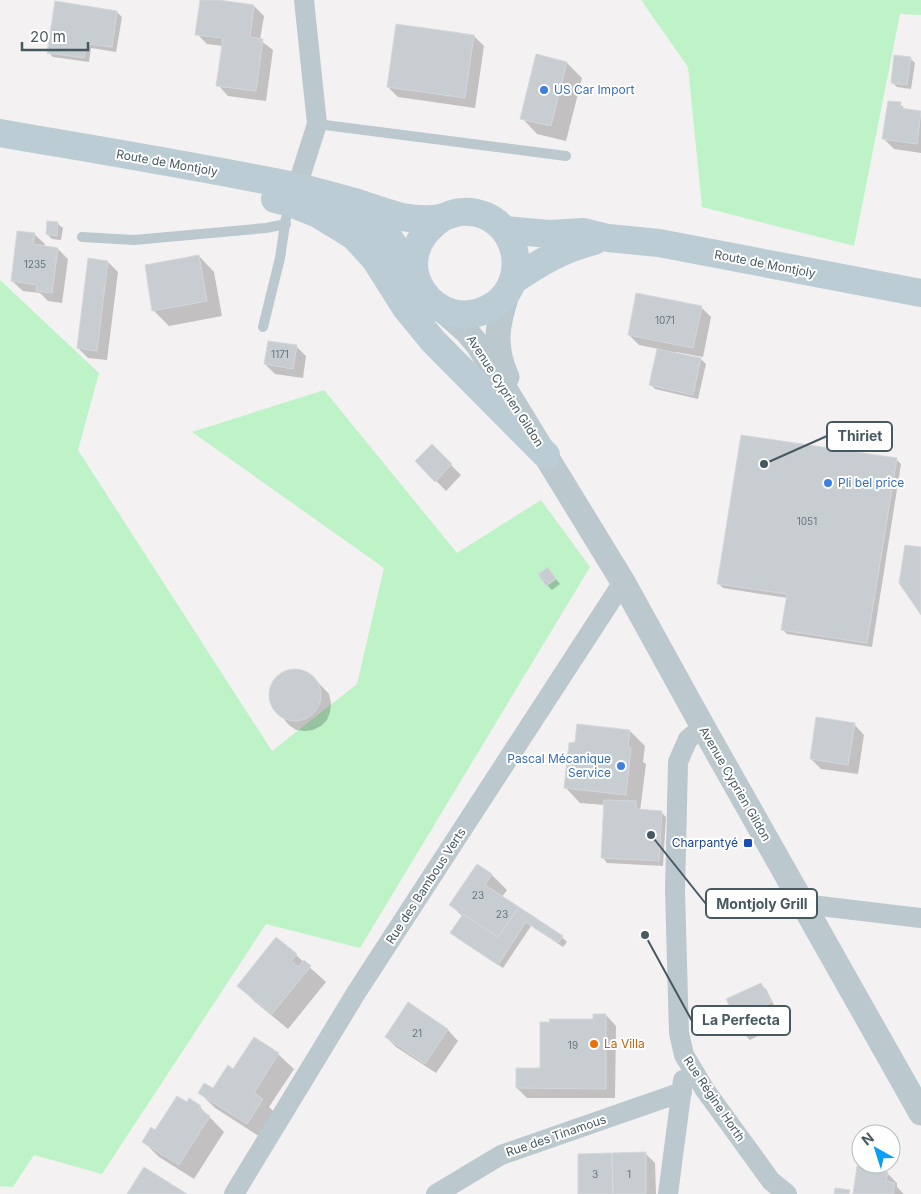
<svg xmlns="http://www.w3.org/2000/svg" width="921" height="1194" font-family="Inter,sans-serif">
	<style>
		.green { fill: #bdf3c7 }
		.shadow { fill: #0003 }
		.building { fill: #c7cdd1; stroke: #d4d8dd }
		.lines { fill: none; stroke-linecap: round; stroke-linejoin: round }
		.service { stroke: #bbc9ce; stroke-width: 10 }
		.minor { stroke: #bbc9ce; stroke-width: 20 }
		.tertiary { stroke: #bbc9ce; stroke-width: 25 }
		.secondary { stroke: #bbccd4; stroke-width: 28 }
		.shop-dot { fill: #3f7fe0; stroke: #fff; stroke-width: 2 }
		.transit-dot { fill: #1a4fb4; stroke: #fff; stroke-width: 2 }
		.food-dot { fill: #e8710a; stroke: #fff; stroke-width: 2 }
		.labels { text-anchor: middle; stroke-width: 4; stroke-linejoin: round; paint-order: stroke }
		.number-label { font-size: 10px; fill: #67767c }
		.shop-label { font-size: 12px; fill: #366cbe; stroke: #fff; text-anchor: start }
		.street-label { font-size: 12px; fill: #475960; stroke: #fff }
		.transit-label { font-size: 12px; fill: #164399; stroke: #fff; text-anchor: end }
		.food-label { font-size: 12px; fill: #c56008; stroke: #fff; text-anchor: start }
		.leader { fill: none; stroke: #475960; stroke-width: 2 }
		.callout-dot { fill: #475960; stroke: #fff; stroke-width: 2 }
		.callout { fill: #fff; stroke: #475960; stroke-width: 2 }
		.callout-label { font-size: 14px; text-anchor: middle; font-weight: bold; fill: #475960 }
	</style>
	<rect width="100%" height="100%" fill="#f3f1f1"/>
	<path class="green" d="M641,0H921V15L900,14L854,246L702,207L688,67Z
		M0,280L99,373L78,450L272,751L357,684L384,568L192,432L324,390L457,553L541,500L590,567L360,948L266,924L102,1174L34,1155L13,1187L0,1186Z"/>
	<path class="shadow" d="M201,0L254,6L264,16L260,40L273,50L266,101L228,96L218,85L223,46L207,44L197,34Z
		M56,3L117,12L122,17L116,52L91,48L89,62L53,57L48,52Z
		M474,36L484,46L475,108L398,97L388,87Z
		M910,58L915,63L911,89L897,87L892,82Z
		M567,63L582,78L566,141L537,134L522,118Z
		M900,104L907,111L921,113V153L894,149L884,139Z
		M58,224L63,228L61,240L52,239L47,234Z
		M34,234L45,244L44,247L58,249L68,259L62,303L48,301L40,293L23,291L12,281Z
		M199,256L214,272L222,316L169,326L153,310Z
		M108,262L118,272L107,360L88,358L78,348Z
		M701,307L711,317L703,357L676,352V354L701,359L706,364L698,399L655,389L651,385L659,349L639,345L629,335Z
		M296,346L306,356L303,378L275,374L265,364Z
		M432,446L461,475L446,491L417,461Z
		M896,459L901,464L872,647L787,634L782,629L787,598L723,588L718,583Z
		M548,569L560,584L552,590L547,585Z
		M291,670H299L313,677L329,694L331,703L330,712L327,720L321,726L313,730L305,731L296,730L289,725L273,707L270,699V691L277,677Z
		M854,724L864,735L858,774L821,769L811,759Z
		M630,731L645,746L643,762L646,764L640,811L661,812L666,817L663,866L607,863L603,858L605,805L580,803L565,787Z
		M477,865L492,875L507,890L502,897L562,937L567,942L563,947L531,926L503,968L457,938L452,933L463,917L451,905Z
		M296,955L326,982L288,1029L254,1001L238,985Z
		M761,984L766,989L775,1007L763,1013L771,1029L750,1040L745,1035L728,1000Z
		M408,1004L448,1030L458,1041L436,1073L396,1047L386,1037Z
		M606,1015L616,1026L615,1098H527L517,1088L541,1070L594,1020Z
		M278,1054L294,1069L269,1107L277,1115L262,1138L215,1108L200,1093L213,1090L234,1071Z
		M187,1104L200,1107L224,1132L194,1179L159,1157L144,1142Z
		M645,1153L655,1163L656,1194H579Z
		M887,1173L897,1183V1187L904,1194H854Z"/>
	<path class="building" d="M200,0H219L254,5L250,37L263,39L256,91L216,86L223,38L195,35Z
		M55,1L117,11L112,47L87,44L84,58L47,53Z
		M396,24L474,35L465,98L387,87Z
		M536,54L567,62L551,126L520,119Z
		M894,55L911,57L907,85L891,83Z
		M888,101L901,102L900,108L921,111L917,144L882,139Z
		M47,221L58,222L57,236L46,234Z
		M17,231L35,233L33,244L58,248L52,293L36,291L37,285L11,281Z
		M199,255L207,301L152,311L145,265Z
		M88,258L108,261L97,351L77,348Z
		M636,293L702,306L693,348L628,335Z
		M268,341L297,345L293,369L264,364Z
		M657,349L701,358L693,395L649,385Z
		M741,435L897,458L867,643L781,630L787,594L717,584Z
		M432,444L452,464L435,482L415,461Z
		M905,545L921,547V615L899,583Z
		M548,567L556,579L546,586L538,574Z
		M269 695a26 26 0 1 1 52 0a26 26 0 1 1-52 0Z
		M816,717L855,723L848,765L810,759Z
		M577,724L630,730L628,747L631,748L626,795L564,788L569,743L575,742Z
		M604,800L636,801V809L662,811L659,861L601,858Z
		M477,864L492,874L485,885L519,907L498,937L449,905Z
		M519,907L563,936L558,943L526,922L498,965L450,933L463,914L498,937Z
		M276,937L297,954L291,961L298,967L304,960L311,966L272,1014L237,986Z
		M761,983L771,1002L759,1008L767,1024L744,1035L726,999Z
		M408,1002L448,1029L425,1064L385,1037Z
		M593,1014H606V1089L516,1088V1068H540V1022H550L549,1019H593Z
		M254,1037L279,1053L254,1093L263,1099L247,1124L198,1093L204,1083L213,1088L228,1065L233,1069Z
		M177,1096L187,1102L189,1098L201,1106L199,1109L210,1116L179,1165L142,1142L151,1127L155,1130Z
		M646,1152V1194H613L612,1153Z
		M612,1153L613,1194H578V1154Z
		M857,1166L888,1172L886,1181L895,1183L893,1194H853Z
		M144,1167L187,1194H127Z
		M835,1188L850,1190L849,1194H834Z"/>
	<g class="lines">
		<path class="service" d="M317,124L566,156
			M82,237L134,240L266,228L286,224
			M263,327L280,258L286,218"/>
		<path class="minor" d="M297,187L317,124L304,0
			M703,727L688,739L678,762L675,891L679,1033L684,1055L705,1090L771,1181L787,1194
			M803,904L921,918
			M234,1194L356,993L623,582
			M436,1194L501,1155L682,1092
			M668,1194L683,1080"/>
		<path class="tertiary" d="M439,307L467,332L478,345L623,582L703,727L921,1113
			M507,377C492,345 498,321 509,289"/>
		<path class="secondary" d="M0,133C98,150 197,166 294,186C315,191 337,197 358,203C373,208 386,213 402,217C413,219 430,220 441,218C445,217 448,215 452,214C463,210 476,212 486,216C523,233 526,287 491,307C437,339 378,261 442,218
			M275,199L288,202L318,214L354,236L375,259L406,308L433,341L546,455
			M350,210L390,240L414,272
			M505,230L549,234L584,232L608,238L659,243L921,293
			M514,280C539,263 564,248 594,241"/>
	</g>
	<g class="shop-dot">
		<circle cx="544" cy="90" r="5"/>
		<circle cx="828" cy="483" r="5"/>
		<circle cx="621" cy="766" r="5"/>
	</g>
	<rect class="transit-dot" x="743" y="838" width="10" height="10" rx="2.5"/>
	<circle class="food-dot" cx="594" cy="1044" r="5"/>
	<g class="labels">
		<g class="number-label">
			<text x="35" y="268">1235</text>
			<text x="665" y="324">1071</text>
			<text x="280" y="358">1171</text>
			<text x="807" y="525">1051</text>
			<text x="478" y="899">23</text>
			<text x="502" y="918">23</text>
			<text x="417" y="1037">21</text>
			<text x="573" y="1049">19</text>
			<text x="595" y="1178">3</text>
			<text x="629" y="1178">1</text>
		</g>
		<g class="shop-label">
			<text x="554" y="94">US Car Import</text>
			<text x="838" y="487">Pli bel price</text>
			<text x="611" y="763" text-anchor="end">Pascal Mécanique<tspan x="611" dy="14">Service</tspan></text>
		</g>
		<g class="street-label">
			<text transform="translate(167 163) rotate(10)" y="4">Route de Montjoly</text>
			<text transform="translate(765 264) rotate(11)" y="4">Route de Montjoly</text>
			<text transform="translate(505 391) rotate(57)" y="4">Avenue Cyprien Gildon</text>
			<text transform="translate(735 784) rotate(60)" y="4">Avenue Cyprien Gildon</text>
			<text transform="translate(426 886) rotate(-57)" y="4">Rue des Bambous Verts</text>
			<text transform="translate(714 1099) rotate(56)" y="4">Rue Régine Horth</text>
			<text transform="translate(556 1136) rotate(-19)" y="4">Rue des Tinamous</text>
		</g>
		<g class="transit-label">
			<text x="738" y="847">Charpantyé</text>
		</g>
		<g class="food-label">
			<text x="604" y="1048">La Villa</text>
		</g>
	</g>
	<path class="leader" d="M764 464L827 436M651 835L706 904M645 935L692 1021"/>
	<g class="callout-dot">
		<circle cx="764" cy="464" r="5"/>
		<circle cx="651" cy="835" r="5"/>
		<circle cx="645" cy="935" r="5"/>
	</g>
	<g class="callout">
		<rect x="827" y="422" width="65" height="29" rx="5"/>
		<rect x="706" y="889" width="111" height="29" rx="5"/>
		<rect x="692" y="1006" width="98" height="29" rx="5"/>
	</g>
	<g class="callout-label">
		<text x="860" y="441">Thiriet</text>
		<text x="762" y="909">Montjoly Grill</text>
		<text x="741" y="1025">La Perfecta</text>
	</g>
	<g transform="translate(876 1149) rotate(321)"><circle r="24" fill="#ffffff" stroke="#b5bdbf"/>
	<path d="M0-4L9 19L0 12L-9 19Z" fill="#0a9ff4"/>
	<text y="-8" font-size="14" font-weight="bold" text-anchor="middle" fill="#475960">N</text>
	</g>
	<path d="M22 42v8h66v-8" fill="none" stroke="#475960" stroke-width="2.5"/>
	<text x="30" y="42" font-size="15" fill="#475960" stroke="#ffffff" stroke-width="4" paint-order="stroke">20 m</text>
</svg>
